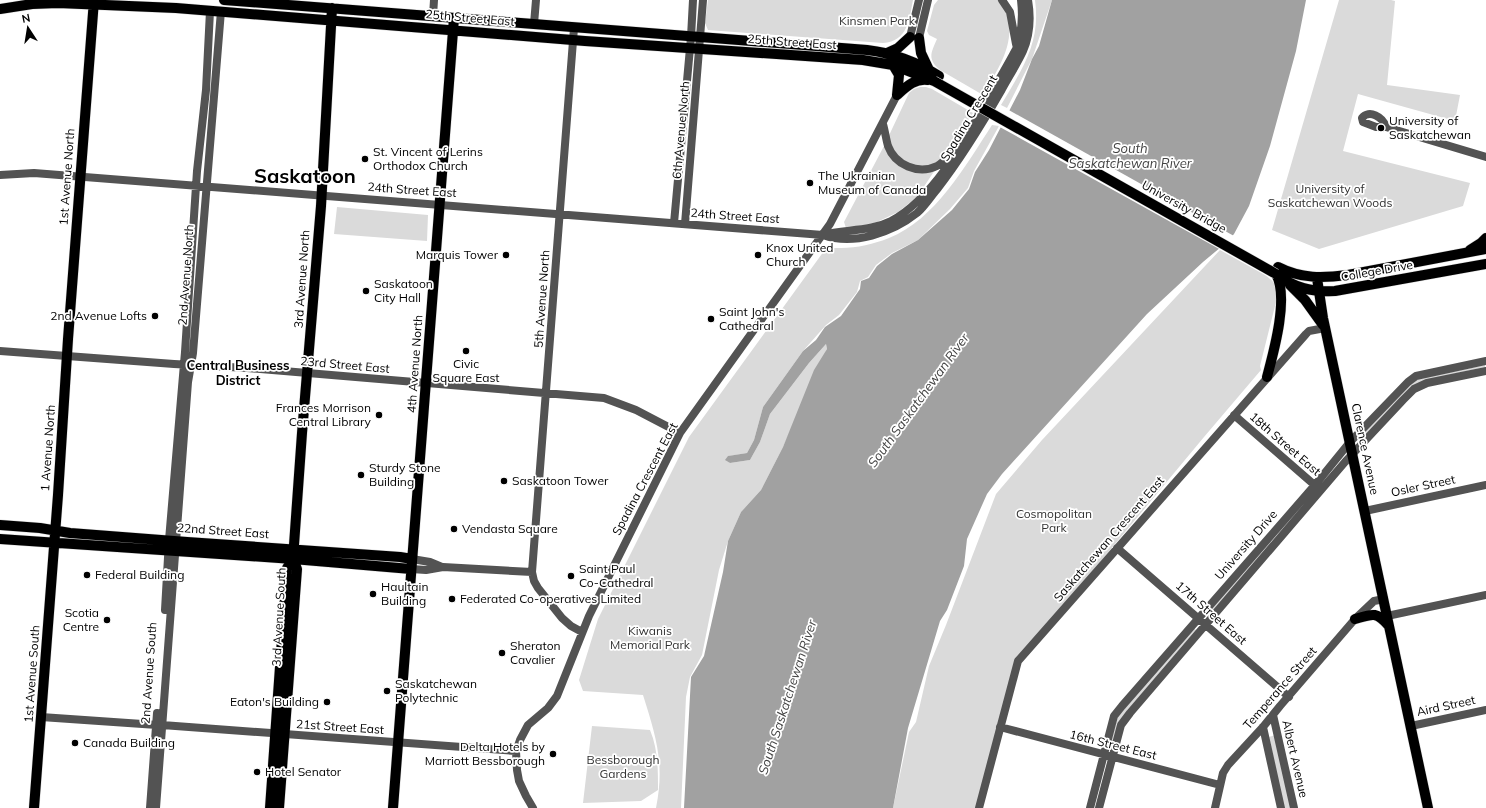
<svg xmlns="http://www.w3.org/2000/svg" width="1486" height="808" font-family="Mulish,sans-serif">
	<style>
		.green { fill: #dadada }
		.water { fill: #a1a1a1 }
		.pier { fill: #fff }
		.lines { fill: none; stroke-linecap: round; stroke-linejoin: round }
		.major-casing { stroke: #dbdbdb; stroke-width: 11 }
		.minor { stroke: #535353; stroke-width: 8 }
		.major { stroke: #000; stroke-width: 10 }
		.major-bridge-casing { stroke: #dbdbdb; stroke-width: 11; stroke-linecap: butt }
		.major-bridge { stroke: #000; stroke-width: 10 }
		.poi-dot { fill: #000; stroke: #fff; stroke-width: 1.5 }
		.labels { text-anchor: middle; stroke-width: 3.5; stroke-linejoin: round; paint-order: stroke }
		.street-label { font-size: 12px; fill: #000; stroke: #fff }
		.park-label { font-size: 12px; fill: #313131; stroke: #fff }
		.poi-label { font-size: 12px; fill: #000; stroke: #fff; text-anchor: start }
		.water-label { font-size: 13px; font-style: italic; fill: #424242; stroke: #fff }
		.neighbourhood-label { font-size: 13px; font-weight: bold; fill: #000; stroke: #fff }
		.town-label { font-size: 20px; font-weight: bold; fill: #000; stroke: #fff }
	</style>
	<rect width="100%" height="100%" fill="#fff"/>
	<path class="green" d="M708,0H913C909,20 908,41 883,43L708,30L705,23Z
		M938,0H998C1001,4 1005,8 1007,13C1016,44 998,69 983,95L940,70C927,59 931,53 937,39L929,35L927,31L934,5Z
		M1035,0H1052L1032,59L1007,108L1001,105C1022,69 1041,43 1035,0Z
		M1339,0H1391L1395,1L1387,85L1460,95L1455,121L1358,94L1343,151L1470,183L1463,206L1319,249L1272,230Z
		M920,87H926L932,89L973,113L917,197L898,212L877,222L854,228H846L844,222L884,146L909,93L914,89Z
		M992,125L999,126L974,171L968,188L950,209L918,240L892,253L876,265L868,277L860,281L857,292L839,315L826,325L803,351L763,407L754,440L747,453L729,456L726,460L730,463L750,460L760,442L770,414L809,363L826,344L827,349L783,447L761,490L741,512L728,541L719,570L702,655L690,677L686,697L681,808H656C665,764 656,736 643,695L583,691L579,680L598,619L689,437L824,251C829,247 835,248 841,248C857,248 874,244 889,238C935,220 966,165 992,125Z
		M337,207L428,215L427,241L334,234Z
		M1220,250L1265,275C1275,282 1277,286 1277,298L1260,366L1261,370L1204,437L1017,662L977,808H893L909,732L916,722L929,666L946,625L996,494L1042,440Z
		M1485,365V367L1427,380L1367,435L1366,434L1365,432L1400,393L1418,379Z
		M1309,494L1312,496L1210,614L1208,612Z
		M1194,628L1196,630L1132,705L1112,747L1110,746L1117,719L1119,715Z
		M592,726L650,730C658,749 658,769 658,790L641,801L583,803Z
		M1275,735L1291,808H1284L1269,737Z"/>
	<path class="water" d="M1052,0H1306L1296,51L1270,146L1249,206L1234,234L1227,242L1203,262L1147,314L1002,474L987,494L967,539L964,566L947,610L940,621L908,728L893,808H684L691,677L704,656L723,572L728,541L741,512L761,490L783,447L814,370L827,349L826,344L809,363L770,414L760,442L750,460L730,463L725,460L728,456L747,453L754,440L763,407L803,351L816,340L825,327L841,316L860,289L861,281L869,278L877,266L892,254L918,240L952,210L969,189L975,172L989,150L1020,90L1032,59L1039,46Z"/>
	<path class="pier" d="M1007,109L1234,236L1229,244L1221,250L998,126Z"/>
	<g class="lines">
		<g class="major-casing">
			<path id="major" d="M224,0L867,50C893,53 917,62 939,76
				M0,9L32,4L58,3L176,8L585,41L863,60L893,65L934,81
				M919,38L921,53L929,70
				M887,53L898,48L910,37
				M893,65L899,75L897,95
				M897,95C906,87 915,78 928,80
				M1470,250L1481,243L1486,238
				M1278,267C1301,279 1323,278 1348,275L1486,249
				M1276,274C1294,288 1312,292 1335,291L1486,264
				M1317,278L1323,318L1428,808
				M1290,285L1305,300L1323,325
				M1267,377C1274,351 1289,297 1276,274
				M0,525L40,528L70,533L187,542L400,557L412,559
				M0,539L293,559L411,569
				M1355,619C1372,614 1376,611 1388,625
				M34,808L58,495L68,339L94,0
				M270,808L287,568L293,559
				M279,808L297,569L293,559L302,433L321,206L332,8
				M393,808L454,18"/>
		</g>
		<path class="minor" d="M1002,0L1010,12L1016,44
			M433,16L434,0
			M534,24L536,0
			M574,28L532,572L534,581L538,588L562,618L571,626L582,632
			M910,37L919,0
			M919,38L928,0
			M883,124C885,131 886,139 888,146C895,165 918,175 937,166C943,163 948,156 953,151
			M1386,127C1383,117 1369,109 1362,118L1363,122L1376,127H1386L1486,157
			M0,175L34,173L823,235C853,246 892,233 917,213C925,206 931,196 938,188C962,157 982,124 1001,91C1008,78 1017,64 1023,51C1030,35 1031,17 1028,0
			M674,223L691,37L693,0
			M685,224L703,0
			M823,235C845,229 869,232 891,221C932,199 963,144 985,104C995,86 1006,68 1016,49C1022,33 1023,17 1021,0
			M0,351L174,364L247,368L604,398L636,410L680,433
			M1234,415L1318,488
			M1365,511L1486,485
			M1117,548L1289,697
			M412,559L430,562L442,567
			M411,569L426,570L443,567L532,572
			M165,610L169,540L185,352L197,171L206,90L210,11
			M1387,616L1486,595
			M1273,715L1294,808
			M41,717L157,725
			M162,725L516,751
			M1411,726L1486,710
			M1000,727L1220,785
			M1263,727L1281,808
			M150,808L157,713
			M156,808L188,382L193,353L221,11
			M533,808L526,796L519,781L517,770L516,751L520,740L528,725L548,708L557,696L589,616L680,433L830,224L897,95
			M979,808L1018,661L1306,334L1309,331L1325,328
			M1090,808L1114,716L1122,706L1315,485L1350,442L1408,382L1416,376L1486,361
			M1099,808L1121,725L1130,713L1345,462L1403,400L1414,389L1427,383L1486,371
			M1215,808L1223,773L1228,765L1263,727L1280,706L1355,619L1374,601L1384,599"/>
		<use href="#major" class="major"/>
		<g class="major-bridge-casing">
			<path id="major-bridge" d="M934,81L1276,274"/>
		</g>
		<use href="#major-bridge" class="major-bridge"/>
	</g>
	<g class="poi-dot">
		<circle cx="1381" cy="128" r="4"/>
		<circle cx="365" cy="159" r="4"/>
		<circle cx="810" cy="183" r="4"/>
		<circle cx="506" cy="255" r="4"/>
		<circle cx="758" cy="255" r="4"/>
		<circle cx="366" cy="291" r="4"/>
		<circle cx="155" cy="316" r="4"/>
		<circle cx="711" cy="319" r="4"/>
		<circle cx="466" cy="351" r="4"/>
		<circle cx="379" cy="415" r="4"/>
		<circle cx="361" cy="475" r="4"/>
		<circle cx="504" cy="481" r="4"/>
		<circle cx="454" cy="529" r="4"/>
		<circle cx="87" cy="575" r="4"/>
		<circle cx="571" cy="576" r="4"/>
		<circle cx="373" cy="594" r="4"/>
		<circle cx="452" cy="599" r="4"/>
		<circle cx="107" cy="620" r="4"/>
		<circle cx="502" cy="653" r="4"/>
		<circle cx="387" cy="691" r="4"/>
		<circle cx="327" cy="702" r="4"/>
		<circle cx="75" cy="743" r="4"/>
		<circle cx="553" cy="754" r="4"/>
		<circle cx="257" cy="772" r="4"/>
	</g>
	<g class="labels">
		<g class="street-label">
			<text transform="translate(470 18) rotate(5)" y="4">25th Street East</text>
			<text transform="translate(792 42) rotate(4)" y="4">25th Street East</text>
			<text transform="translate(969 118) rotate(-59)" y="4">Spadina Crescent</text>
			<text transform="translate(681 130) rotate(-85)" y="4">6th Avenue North</text>
			<text transform="translate(67 177) rotate(-86)" y="4">1st Avenue North</text>
			<text transform="translate(412 190) rotate(4)" y="4">24th Street East</text>
			<text transform="translate(1184 207) rotate(29)" y="4">University Bridge</text>
			<text transform="translate(735 216) rotate(4)" y="4">24th Street East</text>
			<text transform="translate(1377 271) rotate(-10)" y="4">College Drive</text>
			<text transform="translate(186 275) rotate(-86)" y="4">2nd Avenue North</text>
			<text transform="translate(302 279) rotate(-86)" y="4">3rd Avenue North</text>
			<text transform="translate(542 299) rotate(-86)" y="4">5th Avenue North</text>
			<text transform="translate(415 364) rotate(-86)" y="4">4th Avenue North</text>
			<text transform="translate(345 365) rotate(5)" y="4">23rd Street East</text>
			<text transform="translate(1285 444) rotate(41)" y="4">18th Street East</text>
			<text transform="translate(48 448) rotate(-86)" y="4">1 Avenue North</text>
			<text transform="translate(1365 449) rotate(78)" y="4">Clarence Avenue</text>
			<text transform="translate(645 479) rotate(-62)" y="4">Spadina Crescent East</text>
			<text transform="translate(1423 486) rotate(-12)" y="4">Osler Street</text>
			<text transform="translate(223 531) rotate(4)" y="4">22nd Street East</text>
			<text transform="translate(1109 539) rotate(-49)" y="4">Saskatchewan Crescent East</text>
			<text transform="translate(1246 545) rotate(-49)" y="4">University Drive</text>
			<text transform="translate(1211 613) rotate(41)" y="4">17th Street East</text>
			<text transform="translate(279 617) rotate(-87)" y="4">3rd Avenue South</text>
			<text transform="translate(149 673) rotate(-86)" y="4">2nd Avenue South</text>
			<text transform="translate(32 674) rotate(-86)" y="4">1st Avenue South</text>
			<text transform="translate(1280 688) rotate(-49)" y="4">Temperance Street</text>
			<text transform="translate(1446 706) rotate(-12)" y="4">Aird Street</text>
			<text transform="translate(340 727) rotate(4)" y="4">21st Street East</text>
			<text transform="translate(1113 745) rotate(14)" y="4">16th Street East</text>
			<text transform="translate(1295 759) rotate(77)" y="4">Albert Avenue</text>
		</g>
		<g class="park-label">
			<text x="877" y="25">Kinsmen Park</text>
			<text x="1330" y="193">University of<tspan x="1330" dy="14">Saskatchewan Woods</tspan></text>
			<text x="1054" y="518">Cosmopolitan<tspan x="1054" dy="14">Park</tspan></text>
			<text x="650" y="635">Kiwanis<tspan x="650" dy="14">Memorial Park</tspan></text>
			<text x="623" y="764">Bessborough<tspan x="623" dy="14">Gardens</tspan></text>
		</g>
		<g class="poi-label">
			<text x="1389" y="125">University of<tspan x="1389" dy="14">Saskatchewan</tspan></text>
			<text x="373" y="156">St. Vincent of Lerins<tspan x="373" dy="14">Orthodox Church</tspan></text>
			<text x="818" y="180">The Ukrainian<tspan x="818" dy="14">Museum of Canada</tspan></text>
			<text x="766" y="252">Knox United<tspan x="766" dy="14">Church</tspan></text>
			<text x="498" y="259" text-anchor="end">Marquis Tower</text>
			<text x="374" y="288">Saskatoon<tspan x="374" dy="14">City Hall</tspan></text>
			<text x="719" y="316">Saint John's<tspan x="719" dy="14">Cathedral</tspan></text>
			<text x="147" y="320" text-anchor="end">2nd Avenue Lofts</text>
			<text x="466" y="368" text-anchor="middle">Civic<tspan x="466" dy="14">Square East</tspan></text>
			<text x="371" y="412" text-anchor="end">Frances Morrison<tspan x="371" dy="14">Central Library</tspan></text>
			<text x="369" y="472">Sturdy Stone<tspan x="369" dy="14">Building</tspan></text>
			<text x="512" y="485">Saskatoon Tower</text>
			<text x="462" y="533">Vendasta Square</text>
			<text x="579" y="573">Saint Paul<tspan x="579" dy="14">Co-Cathedral</tspan></text>
			<text x="95" y="579">Federal Building</text>
			<text x="381" y="591">Haultain<tspan x="381" dy="14">Building</tspan></text>
			<text x="460" y="603">Federated Co-operatives Limited</text>
			<text x="99" y="617" text-anchor="end">Scotia<tspan x="99" dy="14">Centre</tspan></text>
			<text x="510" y="650">Sheraton<tspan x="510" dy="14">Cavalier</tspan></text>
			<text x="395" y="688">Saskatchewan<tspan x="395" dy="14">Polytechnic</tspan></text>
			<text x="319" y="706" text-anchor="end">Eaton's Building</text>
			<text x="83" y="747">Canada Building</text>
			<text x="545" y="751" text-anchor="end">Delta Hotels by<tspan x="545" dy="14">Marriott Bessborough</tspan></text>
			<text x="265" y="776">Hotel Senator</text>
		</g>
		<g class="water-label">
			<text x="1130" y="153">South<tspan x="1130" dy="15">Saskatchewan River</tspan></text>
			<text transform="translate(918 400) rotate(-54)" y="5">South Saskatchewan River</text>
			<text transform="translate(787 697) rotate(-72)" y="5">South Saskatchewan River</text>
		</g>
		<g class="neighbourhood-label">
			<text x="238" y="370">Central Business<tspan x="238" dy="15">District</tspan></text>
		</g>
		<g class="town-label">
			<text x="305" y="183">Saskatoon</text>
		</g>
	</g>
	<g transform="translate(28 28) rotate(348)" stroke="#ffffff" stroke-width="3" paint-order="stroke">
	<path d="M0-3L7 15L0 10L-7 15Z" fill="#000000"/>
	<text y="-6" font-size="11" font-weight="bold" text-anchor="middle" fill="#000000">N</text>
	</g>
</svg>
